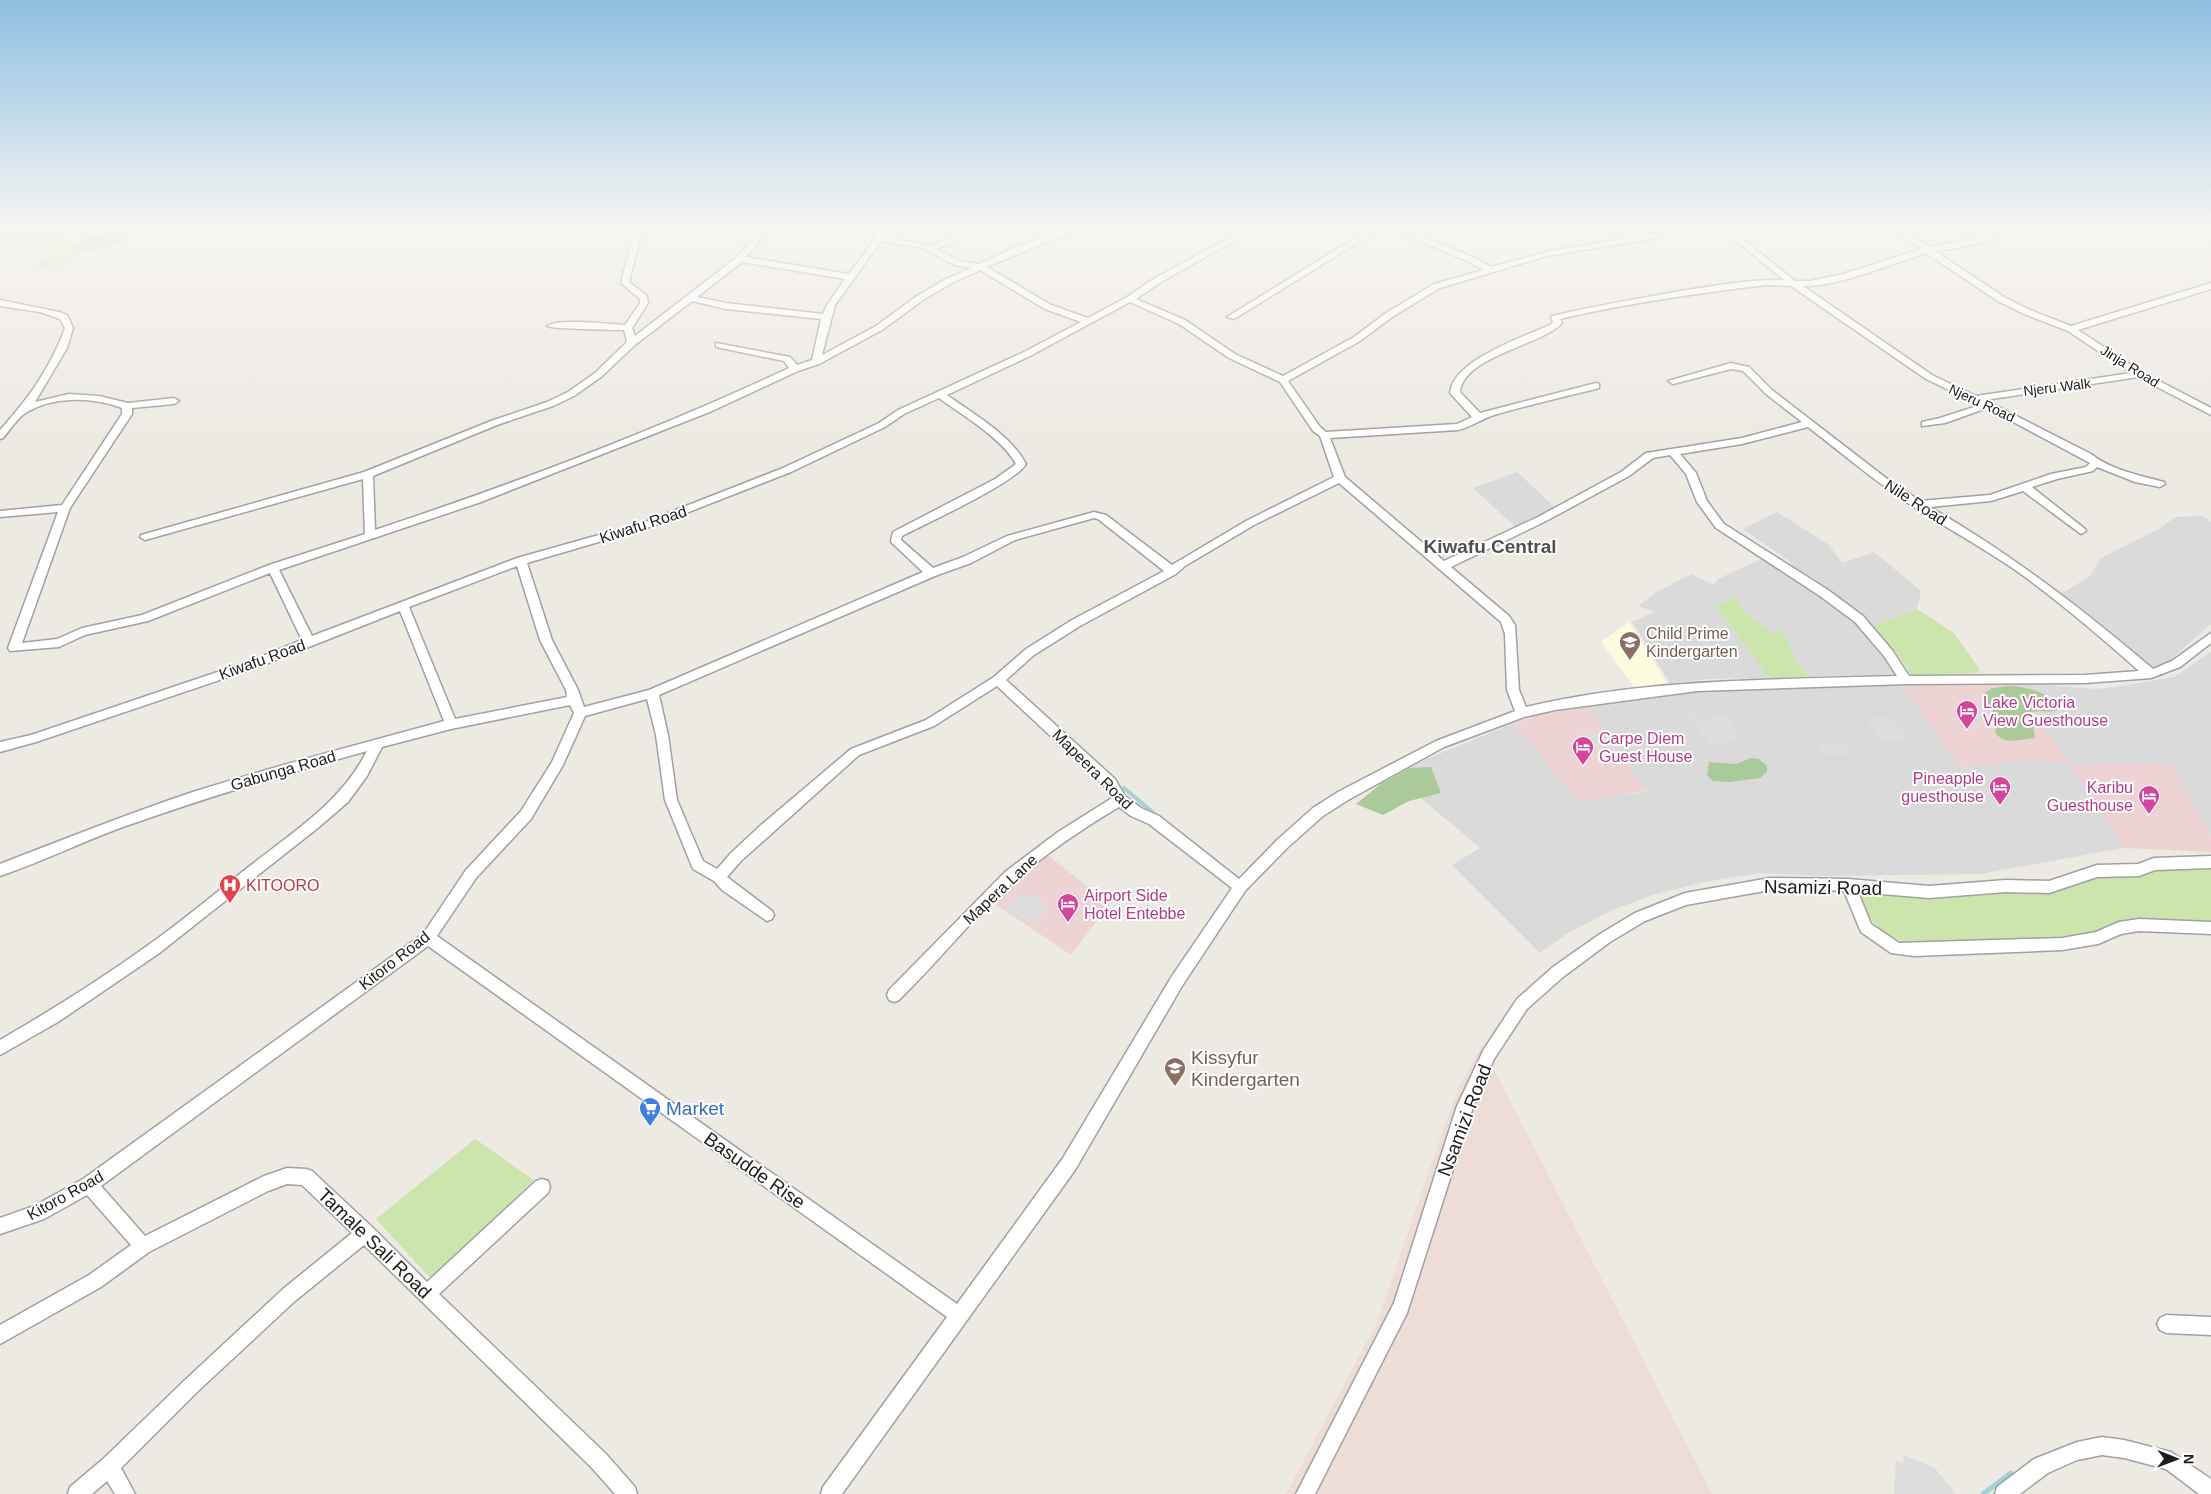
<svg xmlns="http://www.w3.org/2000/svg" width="2211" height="1494" font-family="Arial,sans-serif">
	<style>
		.residential { fill: #dbdada }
		.commercial { fill: #edd3d4 }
		.education { fill: #fdfbdd }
		.military { fill: #eedcd7 }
		.grass { fill: #cbe5ac }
		.forest { fill: #abca9a }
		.parking { fill: #ddd }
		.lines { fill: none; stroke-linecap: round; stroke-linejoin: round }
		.stream-far1 { stroke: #a6d0d8; stroke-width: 4 }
		.stream { stroke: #a6d0d8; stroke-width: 5 }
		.minor-casing { stroke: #a1a1a1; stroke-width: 3 }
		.minor { fill: #fff; fill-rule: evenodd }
		.labels { text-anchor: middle; stroke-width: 4; stroke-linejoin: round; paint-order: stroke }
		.far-street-label { font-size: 14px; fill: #1d1d1d; stroke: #fff }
		.street-label { font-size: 16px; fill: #1d1d1d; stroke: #fff }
		.education-label { font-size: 16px; fill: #785e54; stroke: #fff; text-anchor: start }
		.hotel-label { font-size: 16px; fill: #b23c85; stroke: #fff; text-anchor: start }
		.health-label { font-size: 16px; fill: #be3a42; stroke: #fff; text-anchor: start }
		.quarter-label { font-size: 19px; font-weight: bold; fill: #505050; stroke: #fff }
		.near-street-label { font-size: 19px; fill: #1d1d1d; stroke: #fff }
		.near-education-label { font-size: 19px; fill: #785e54; stroke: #fff; text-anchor: start }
		.near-shop-label { font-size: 19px; fill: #366cbe; stroke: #fff; text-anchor: start }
	</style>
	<rect width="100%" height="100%" fill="#ede9e3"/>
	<path class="residential" d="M1517,472L1559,511L1520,531L1473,488Z
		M1777,512L1829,545L1842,563L1874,552L1921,591L1917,609L1864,630L1882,650L1900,676L1810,679L1797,663L1784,632L1772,634L1743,611L1736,597L1716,607L1769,678L1709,679L1670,683L1632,622L1654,612L1638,606L1655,593L1691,574L1714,585L1718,579L1766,557L1802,579L1789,561L1743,529Z
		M2203,516L2211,522V624L2169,661L2153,667L2098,621L2061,594L2090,576L2101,558L2159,529L2175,517Z
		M2211,652V836L2171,763L2071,765L2124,848L1980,874L1821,876L1761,873L1704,882L1656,894L1612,910L1568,933L1540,953L1452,865L1480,848L1395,776L1429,758L1514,723L1579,802L1595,798L1645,792L1647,791L1586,706L1699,691L1901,685L1959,767L2042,760L2070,764L2015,682L2096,689L2115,687L2174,677Z"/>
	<path class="commercial" d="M2015,682L2070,764L2171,763L2211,836V852L2124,848L2070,764L2042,760L1959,767L1901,685Z
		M1586,706L1647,791L1595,798L1579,803L1514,723L1550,711Z
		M1046,854L1110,904L1071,955L989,900Z"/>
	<path class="education" d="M1629,622L1667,683L1635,688L1601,642Z"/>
	<path class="military" d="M1482,1046L1712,1494H1286L1377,1323L1444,1127L1460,1084Z"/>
	<path class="grass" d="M0,227H47L67,239L85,238L73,248L87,251L59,272L31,268L52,252L0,246Z
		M1736,597L1743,611L1772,633L1784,632L1797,663L1810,679L1769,678L1716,607Z
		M1917,609L1954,633L1980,670L1977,673L1912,676L1895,651L1864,630Z
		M2146,870H2211V931L2117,928L2077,936L1915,948L1886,934L1842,892L1924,894L1994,890Z
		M475,1139L534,1180L432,1280L376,1219Z"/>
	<path class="forest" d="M121,227H129L127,241L87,251L73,248L85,238Z
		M2010,686C2028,687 2046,691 2057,706V710C2048,713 2040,710 2031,712L2035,738C2020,739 2004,746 1995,732L1999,722L1988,704L1984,693L1992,688Z
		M1751,758L1759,759L1767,766V772L1760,778L1730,782L1713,781L1707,775L1709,762L1736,764Z
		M1431,767L1441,793L1409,801L1383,815L1356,804L1382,783L1410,768Z"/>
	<path class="parking" d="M1965,710H1992L2006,726L1989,728L1983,719L1973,720Z
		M1726,713L1740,739L1712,747L1688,715L1695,716L1703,722Z
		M1893,717L1908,739L1880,740L1865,718Z
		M1600,732L1618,757L1604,759L1598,751H1594L1580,734Z
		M1844,742L1850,754L1823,755L1816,744Z
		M1032,894L1049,906L1033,925L1005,909L1019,895L1025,897Z
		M1904,1455L1935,1468L1955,1494H1894L1896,1460L1903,1464Z"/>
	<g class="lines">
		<path class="stream-far1" d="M1124,788L1157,816"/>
		<path class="stream" d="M1983,1494L2011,1473"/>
		<g class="minor-casing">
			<path id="minor" d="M635,227H643L629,282L647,296L648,303L632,328L635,336L737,257L763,227H771L746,257L849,274L870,246L878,227H886L883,236L931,246L973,227H984L937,249L959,261L979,264L1011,249L1071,227H1083L987,267L1051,305L1088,318L1127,297L1155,278L1249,227H1259L1161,282L1136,299L1185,320L1235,354L1283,376L1354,337L1386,313L1434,284L1483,270L1467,261L1387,227H1398L1473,257L1491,267L1546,252L1628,238L1617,227H1626L1636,237L1697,227H1716L1712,229L1547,256L1440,288L1392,317L1360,341L1288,381L1320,427L1326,432L1457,424L1472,417L1450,393C1453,360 1523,337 1550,325L1553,322L1551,318L1552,316C1594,306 1637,299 1680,291C1714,286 1749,279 1784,280L1719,227H1728L1795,281H1810L1843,274L1921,249L1893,227H1902L1929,247C1965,243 2004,227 2039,227L1957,248L1935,251L2004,297L2030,310L2071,326L2211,283V289L2078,330L2142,372L2211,408V415L2138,377L1985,400L2091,454C2111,470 2139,475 2164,482L2165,484L2160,487L2135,482L2097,467L2093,471L2057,479L2032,487L2085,529L2086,531L2081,534L2023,491L1991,501L1930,507C2011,554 2081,608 2153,669L2172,661L2211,633V643L2180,667L2151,678L2085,683L1906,684L1697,691L1555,710L1524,717L1444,747L1348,800L1323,816L1287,848L1245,891L1182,986L1075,1170L842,1494H821L823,1487L947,1317L428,946L101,1186L145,1236L264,1176L287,1168L306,1169L312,1171L372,1227L427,1282L536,1181L542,1179L548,1181L550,1187L548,1193L439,1294L606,1454L635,1487L637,1494H615L592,1468L364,1245L295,1301L197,1392L121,1468L135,1494H115L107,1481L92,1494H68L70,1487L102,1460L185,1380L283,1289L352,1233L302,1185L287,1184L268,1191L149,1252L101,1287L0,1344V1325L89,1275L131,1245L87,1195L44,1219L0,1234V1218L34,1206L83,1179L423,934L466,870L521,811L552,762L574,713L570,705L451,729L382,747L367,776L348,802L319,827L158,954L58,1022L0,1055V1040C50,1011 100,980 147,946C181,922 213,895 246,869C290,834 341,803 367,751C284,774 202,799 120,828C80,843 41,862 0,876V864C65,839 129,813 196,791C278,765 361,744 444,721L400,611L258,667L36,742L0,752V742L31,735L250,661L302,640L270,573L148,621L85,635L59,647L10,651L8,648L58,512L0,517V511L62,505L122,414V408C92,397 55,396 27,412C18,417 10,430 3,438L0,439V430C28,399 50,369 65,328L60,319L40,312L0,306V300L59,312L67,315L73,328L67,348L35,402L69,394L99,396L128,403L174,398L179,401L174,404L132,408V414L70,508L22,643L57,639L82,628L142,615L269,565L365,534L363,479L145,540L140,537L141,535L364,472L491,421L547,402L568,392L595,373L627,342L624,330C613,330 551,329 547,326C557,318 610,324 625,325L640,303V299L621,283ZM881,241L923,248L954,265L971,268L944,280L917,296L876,326L822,355L835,305ZM1926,253L1998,301L2024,314L2068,331L2131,373L1976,396L1932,375L1803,286C1834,288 1895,263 1926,253ZM742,262L845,279L827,305L823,314L726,303L697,297ZM980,270L1045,309L1081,322L1024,352L898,410L879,423L783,468L645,522L517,558L312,636L279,570L481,502L712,411L798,371L819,364L882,330L923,300L950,284ZM1767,285L1791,286L1926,379L1980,405L1940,418L1922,422V426L1945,423L1987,408L2090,463L2086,467L2051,474L1990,495L1920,501L1886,478L1772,390L1749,367L1731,363L1668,381L1673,384L1731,369L1743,371L1766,394L1802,422L1742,438L1646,453L1621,472L1538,517L1444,561L1345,477L1330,438L1458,430C1471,427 1481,419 1494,415C1528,405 1564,397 1599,388V384L1596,383L1480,413L1460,392C1463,356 1543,345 1562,323L1560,319C1628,303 1698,293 1767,285ZM692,301L726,309L821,319L812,360L797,365L790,357L716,343V347L784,361L789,368C655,431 516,483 375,530L373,476L497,425L553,406L574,396L601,377L635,345ZM1130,302L1179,324L1229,358L1280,382L1313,431L1320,436L1334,477L1246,521L1172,565L1106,515L1094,512L1007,536L963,557L933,568L901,540L902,536C927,523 1015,483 1026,464C1012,436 972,413 947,395L1030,356ZM939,398C962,415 1003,439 1016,464L995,479L893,532L891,541L892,543L923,572L649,690L584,707L578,690L552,640L527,563L653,526L791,472L885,427L904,414ZM1808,427C1843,454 1877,483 1914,507C1950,530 1987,550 2021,574C2062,604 2101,637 2139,671L2085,675L1909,676L1892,650L1863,616L1828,590L1724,524L1707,501L1696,473L1680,454L1742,444ZM1670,455L1686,474L1697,502L1716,528L1820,596L1855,622L1884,656L1897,676C1773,680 1647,678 1526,707L1519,690L1515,625L1509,616L1451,567L1546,521L1629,476L1653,458ZM1339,483L1501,622L1505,634L1507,690L1515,711L1436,741L1338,792L1313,808L1277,840L1239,879L1159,816L1141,808L1125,796L1115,779L1006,680L1034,655L1080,626L1176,574L1185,566L1254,525ZM1094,518L1098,519L1164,571L1072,620L1026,649L994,677L926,720L851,749L761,825L731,853L717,869L703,861L677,800L668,735L659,695L935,576L971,563L1015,540ZM517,566L540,640L566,690L567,697L455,719L409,607ZM997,686L1105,787L1112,798L1058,832L1005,872L889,990L887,995L889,1000L894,1002L899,1000C934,966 964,928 999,895C1036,860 1077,832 1119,807L1131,816L1149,824L1232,888L1172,976L1063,1158L957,1304L437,936L476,878L531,819L563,765L585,716L647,699L656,735L665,800L693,869L714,881L722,890L767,921L772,919L774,915L772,911L727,877L741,861L859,755L934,726Z
				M1373,227H1383L1234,319L1227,317Z
				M2211,856V868L2155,870L2139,876L2097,877L2049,893L2006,892L1929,898L1858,892L1871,924L1899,943L2062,938L2096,932L2119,922L2139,919L2211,922V934L2139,931L2121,934L2098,944L2062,950L1914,956L1891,953L1861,932L1844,891L1805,889L1770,890L1686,905L1645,921L1610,942L1563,977L1527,1009L1494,1059L1473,1107L1407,1313L1315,1494H1296L1394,1303L1457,1106L1484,1049L1517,999L1553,967L1600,934L1635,913L1685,893L1770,878L1848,879L1929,886L2006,880L2049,881L2097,865L2138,864L2154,858Z
				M2166,1315L2211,1317V1335L2166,1333L2160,1330L2157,1324L2160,1318Z
				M2102,1437L2124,1440L2171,1452L2211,1479V1494H2199L2166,1469L2124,1458L2102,1455L2077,1460L2048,1473L2020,1494H1995L1997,1487L2034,1459L2077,1442Z"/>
		</g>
		<use href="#minor" class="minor"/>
	</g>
	<linearGradient id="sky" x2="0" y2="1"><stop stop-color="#8dbfe2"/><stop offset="0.52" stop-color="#f7f5f2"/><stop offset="1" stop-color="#f7f5f2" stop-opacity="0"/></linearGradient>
	<rect width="2211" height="436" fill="url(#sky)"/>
	<defs>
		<g id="school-pin" transform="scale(1.125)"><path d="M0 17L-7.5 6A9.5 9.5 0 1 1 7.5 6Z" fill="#8d6e63" stroke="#fff"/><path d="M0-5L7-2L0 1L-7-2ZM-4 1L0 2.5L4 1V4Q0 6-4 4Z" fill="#fff"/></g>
		<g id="hotel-pin" transform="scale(1.125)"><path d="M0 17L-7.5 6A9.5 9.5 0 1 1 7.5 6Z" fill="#d1479c" stroke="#fff"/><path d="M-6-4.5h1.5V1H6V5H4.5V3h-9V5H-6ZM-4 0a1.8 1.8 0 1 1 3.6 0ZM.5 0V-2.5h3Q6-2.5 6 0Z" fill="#fff"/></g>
		<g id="hospital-pin" transform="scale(1.125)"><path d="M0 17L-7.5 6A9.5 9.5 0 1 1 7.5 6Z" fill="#e0444e" stroke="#fff"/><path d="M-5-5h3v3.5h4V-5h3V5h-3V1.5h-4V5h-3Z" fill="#fff"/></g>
		<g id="supermarket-pin" transform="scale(1.125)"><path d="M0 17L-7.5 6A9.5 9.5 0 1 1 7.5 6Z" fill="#3f7fe0" stroke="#fff"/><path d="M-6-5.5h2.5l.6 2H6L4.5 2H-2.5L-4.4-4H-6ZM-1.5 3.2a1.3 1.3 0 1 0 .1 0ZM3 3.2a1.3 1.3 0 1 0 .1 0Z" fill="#fff"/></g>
	</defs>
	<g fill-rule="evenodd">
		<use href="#school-pin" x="1630" y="642"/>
		<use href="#hotel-pin" x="1967" y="711"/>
		<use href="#hotel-pin" x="1583" y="747"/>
		<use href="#hotel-pin" x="2000" y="787"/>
		<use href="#hotel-pin" x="2149" y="796"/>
		<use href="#hospital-pin" x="230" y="885"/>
		<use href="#hotel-pin" x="1068" y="904"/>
		<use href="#school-pin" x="1175" y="1068"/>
		<use href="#supermarket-pin" x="650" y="1108"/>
	</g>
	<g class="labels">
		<g class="far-street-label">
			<text transform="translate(2130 366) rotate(32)" y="5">Jinja Road</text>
			<text transform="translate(2057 387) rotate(-7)" y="5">Njeru Walk</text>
			<text transform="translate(1982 403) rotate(25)" y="5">Njeru Road</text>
		</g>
		<g class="street-label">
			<text transform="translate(1916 502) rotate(33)" y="6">Nile Road</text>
			<text transform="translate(643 524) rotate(-18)" y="6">Kiwafu Road</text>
			<text transform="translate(262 659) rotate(-20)" y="6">Kiwafu Road</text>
			<text transform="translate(1093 769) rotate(45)" y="6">Mapeera Road</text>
			<text transform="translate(283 770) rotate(-16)" y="6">Gabunga Road</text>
			<text transform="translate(1000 889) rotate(-43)" y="6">Mapera Lane</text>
			<text transform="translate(394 960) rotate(-38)" y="6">Kitoro Road</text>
			<text transform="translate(65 1195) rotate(-29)" y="6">Kitoro Road</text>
		</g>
		<g class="education-label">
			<text x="1646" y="639">Child Prime<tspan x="1646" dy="18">Kindergarten</tspan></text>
		</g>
		<g class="hotel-label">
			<text x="1983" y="708">Lake Victoria<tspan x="1983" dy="18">View Guesthouse</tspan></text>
			<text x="1599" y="744">Carpe Diem<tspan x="1599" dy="18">Guest House</tspan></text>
			<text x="1984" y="784" text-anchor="end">Pineapple<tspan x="1984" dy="18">guesthouse</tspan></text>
			<text x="2133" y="793" text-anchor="end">Karibu<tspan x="2133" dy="18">Guesthouse</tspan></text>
			<text x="1084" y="901">Airport Side<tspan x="1084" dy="18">Hotel Entebbe</tspan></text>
		</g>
		<g class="health-label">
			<text x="246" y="891">KITOORO</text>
		</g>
		<g class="quarter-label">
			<text x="1490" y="553">Kiwafu Central</text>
		</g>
		<g class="near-street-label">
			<text transform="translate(1823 887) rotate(1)" y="7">Nsamizi Road</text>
			<text transform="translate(1464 1120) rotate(-69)" y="7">Nsamizi Road</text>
			<text transform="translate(755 1170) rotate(35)" y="7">Basudde Rise</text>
			<text transform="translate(375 1243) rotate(44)" y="7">Tamale Sali Road</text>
		</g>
		<g class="near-education-label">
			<text x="1191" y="1064">Kissyfur<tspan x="1191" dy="22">Kindergarten</tspan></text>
		</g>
		<g class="near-shop-label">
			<text x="666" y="1115">Market</text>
		</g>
	</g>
	<g transform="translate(2176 1459) rotate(91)" stroke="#ffffff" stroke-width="4" paint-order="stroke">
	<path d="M0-4L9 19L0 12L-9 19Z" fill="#1d1d1d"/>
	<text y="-8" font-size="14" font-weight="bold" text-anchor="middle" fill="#1d1d1d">N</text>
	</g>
</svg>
